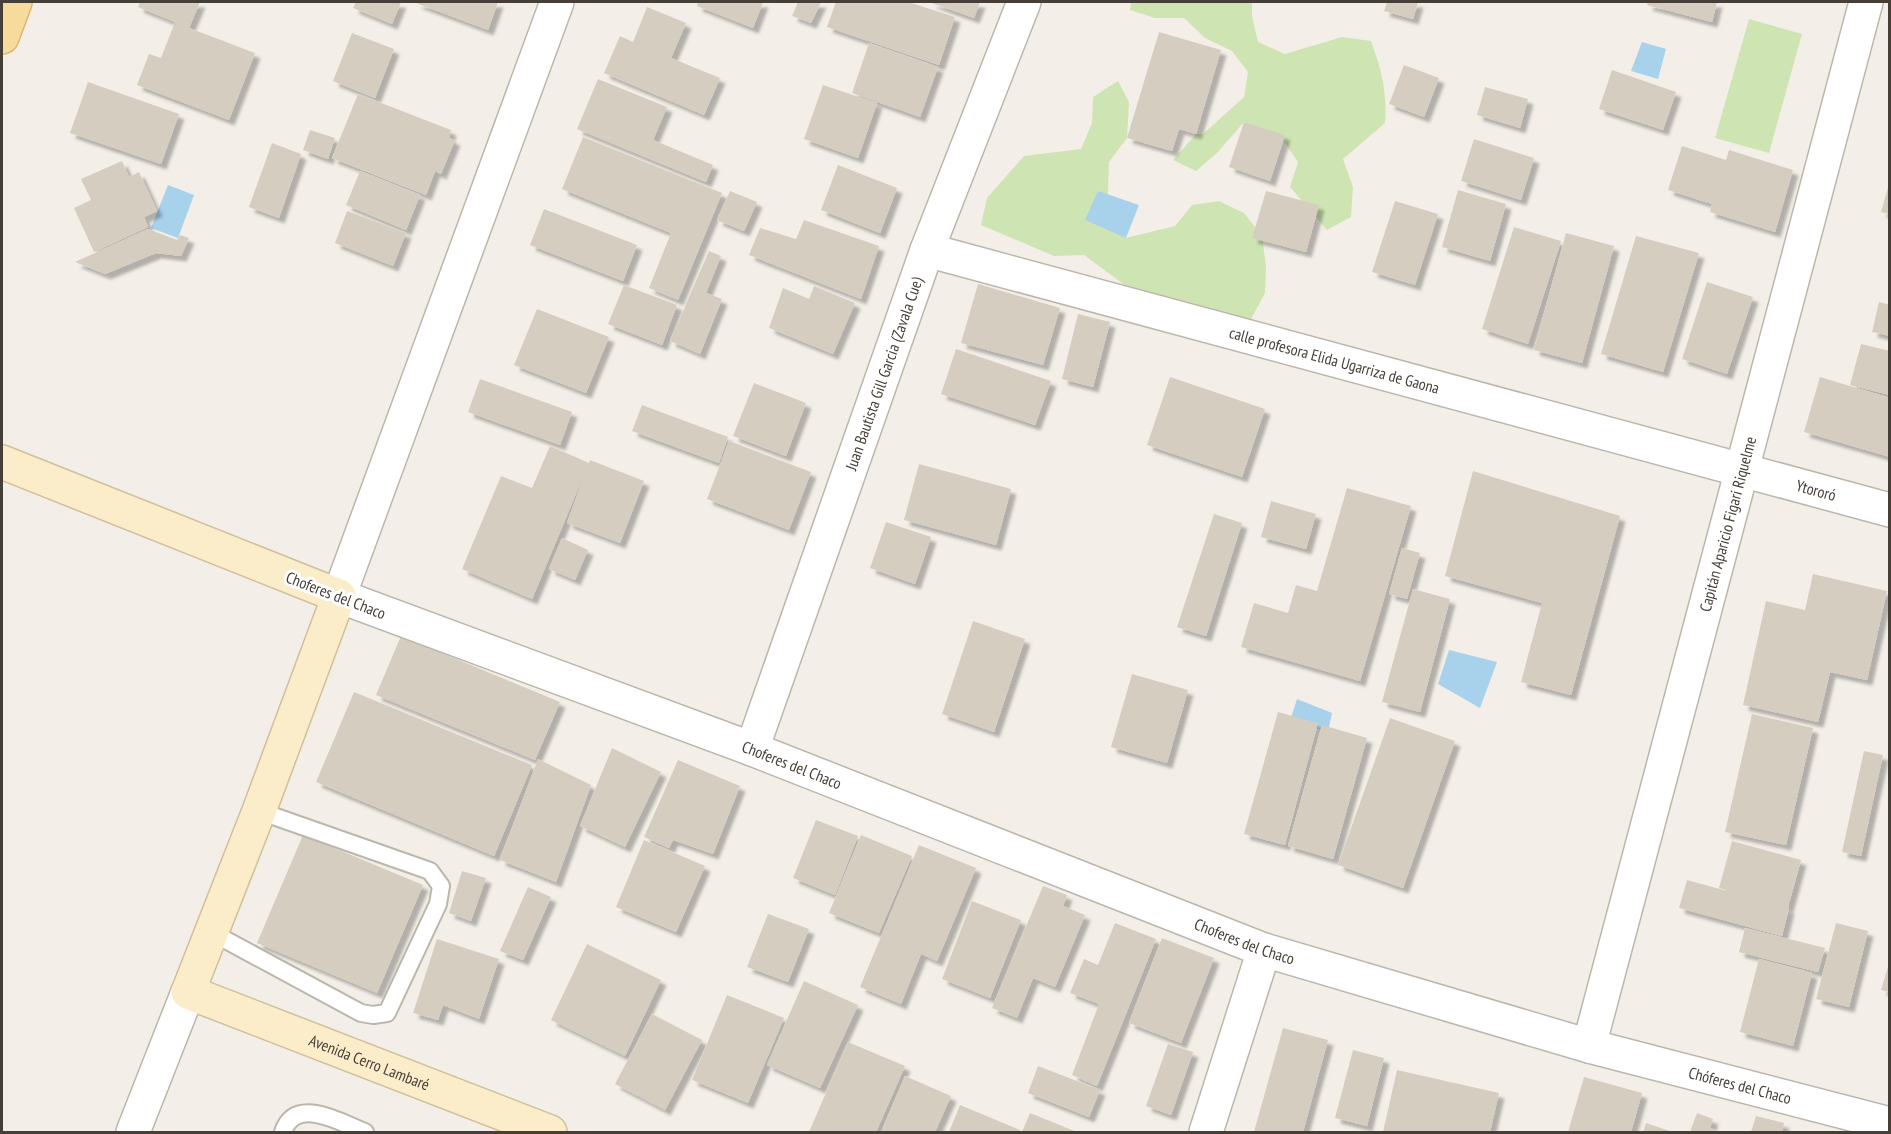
<svg xmlns="http://www.w3.org/2000/svg" width="1891" height="1134" font-family="'PT Sans Narrow',sans-serif">
	<style>
		.green { fill: #cfe4b3 }
		.water { fill: #a8d1eb }
		.building { fill: #d6cdc1; filter: url(#shadow) }
		.lines { fill: none; stroke-linecap: round; stroke-linejoin: round }
		.service-casing { stroke: #bdb6ab; stroke-width: 20 }
		.minor-casing { stroke: #bdb6ab; stroke-width: 36 }
		.secondary-casing { stroke: #cfc09a; stroke-width: 36 }
		.primary-casing { stroke: #dbb76d; stroke-width: 36 }
		.service { stroke: #fff; stroke-width: 16 }
		.minor { stroke: #fff; stroke-width: 33 }
		.secondary { stroke: #fbedca; stroke-width: 33 }
		.primary { stroke: #f7db9d; stroke-width: 33 }
		.labels { text-anchor: middle; stroke-width: 6; stroke-linejoin: round; paint-order: stroke }
		.street-label { font-size: 16px; fill: #453f37; stroke: #fff }
	</style>
	<defs>
		<filter id="shadow"><feDropShadow dx="5.5" dy="5.5" stdDeviation="1.5" flood-color="#0004"/></filter>
	</defs>
	<rect width="100%" height="100%" fill="#f3efe8"/>
	<path class="green" d="M1131,2H1252V16L1258,42L1285,54L1342,37L1371,41C1382,72 1387,90 1385,123L1343,159L1353,187L1351,217L1327,230L1290,187L1298,162L1282,139L1244,122L1217,153L1196,171L1173,160L1196,134H1203L1244,97L1248,72L1232,51L1205,38L1184,18H1155L1130,10Z
		M1749,19L1802,34L1769,153L1715,138Z
		M1118,81L1129,102L1127,138L1109,162L1107,217L1126,238L1175,226L1192,205L1219,201L1244,213L1262,236L1266,267L1265,293L1251,319L1224,326L1130,289L1084,255L1054,256L981,225L987,198L1024,156L1081,149L1092,123L1093,97Z"/>
	<path class="water" d="M1642,42L1666,49L1658,79L1631,71Z
		M168,185L194,195L178,238L151,228Z
		M1098,191L1139,205L1126,238L1085,220Z
		M1449,650L1497,662L1480,708L1438,684Z
		M1297,699L1332,713L1328,732L1290,721Z"/>
	<path class="building" d="M140,2H200L189,28L255,53L229,120L137,85L149,54L161,58L175,22L138,7Z
		M356,2H401L392,24L353,8Z
		M417,2H498L488,30L416,3Z
		M698,2H763L753,28L697,6Z
		M798,2H821L811,23L792,16Z
		M836,2H908L955,17L939,65L827,27Z
		M929,2H980L974,18Z
		M1387,2H1418L1413,19L1384,11Z
		M1648,2H1717L1712,22L1647,5Z
		M647,7L686,23L671,58L720,78L704,115L604,73L620,36L633,42Z
		M1159,32L1221,50L1196,134L1179,129L1172,151L1127,138Z
		M352,33L394,49L375,98L333,81Z
		M869,43L938,67L920,117L852,93Z
		M1404,65L1439,78L1424,117L1389,104Z
		M1612,70L1676,92L1663,130L1599,109Z
		M598,79L667,107L653,140L713,165L706,182L577,129Z
		M88,82L179,114L161,164L70,133Z
		M823,85L877,103L858,158L804,139Z
		M1485,87L1528,99L1520,128L1477,115Z
		M358,94L451,130L449,138L455,140L441,174L435,171L426,195L332,158Z
		M1244,122L1285,135L1270,181L1229,167Z
		M310,130L335,138L328,159L303,150Z
		M583,137L722,193L678,300L649,288L671,233L562,189Z
		M1474,139L1534,158L1521,200L1461,181Z
		M272,143L301,154L279,218L249,207Z
		M1682,146L1726,160L1729,150L1793,170L1775,232L1710,212L1712,204L1668,190Z
		M122,161L129,177L139,172L157,211L144,217L148,227L94,252L74,208L91,200L81,179Z
		M838,165L897,188L880,233L821,210Z
		M360,171L420,195L406,230L346,205Z
		M1889,184H1890V214L1881,212Z
		M1458,190L1506,204L1490,261L1442,247Z
		M730,191L757,202L744,231L717,220Z
		M1266,191L1319,205L1306,252L1252,238Z
		M1395,201L1438,214L1415,285L1372,272Z
		M544,209L637,245L623,281L530,245Z
		M347,211L406,233L393,266L335,243Z
		M804,220L879,246L861,299L749,255L760,228L796,239Z
		M1514,227L1561,241L1528,344L1482,329Z
		M148,229L177,240L180,235L189,238L181,256L156,253L105,274L75,262Z
		M1566,233L1614,246L1582,363L1534,350Z
		M1636,236L1699,253L1663,372L1601,354Z
		M709,251L721,256L706,293L722,299L700,354L670,341Z
		M1707,282L1753,297L1727,374L1682,359Z
		M978,284L1060,308L1043,365L961,343Z
		M624,285L677,305L662,345L608,324Z
		M814,286L855,303L833,354L769,328L783,288L809,299Z
		M1879,302L1890,305V336L1872,332Z
		M537,309L609,337L586,393L514,365Z
		M1078,314L1110,322L1093,387L1062,379Z
		M1861,344L1890,351V395L1850,385Z
		M956,349L1051,381L1035,425L941,394Z
		M1170,377L1265,409L1242,477L1147,445Z
		M1820,377L1890,398V457L1804,432Z
		M480,379L572,412L560,445L468,412Z
		M754,383L806,403L786,456L733,436Z
		M642,405L728,437L719,463L632,431Z
		M729,441L811,472L789,530L707,499Z
		M550,446L589,463L590,460L644,481L620,543L567,523L588,465L532,599L462,569L501,476L532,488Z
		M919,464L1011,489L996,545L904,520Z
		M1473,471L1620,516L1571,695L1521,682L1542,603L1445,576Z
		M1347,488L1411,506L1360,681L1241,647L1254,603L1288,613L1296,585L1317,591Z
		M1271,501L1316,514L1306,549L1261,537Z
		M1214,514L1242,523L1206,636L1177,627Z
		M886,522L931,537L915,584L870,568Z
		M562,538L588,550L575,580L549,569Z
		M1402,548L1420,553L1407,599L1389,594Z
		M1813,574L1887,591L1867,680L1830,672L1818,722L1743,705L1766,601L1805,610Z
		M1413,589L1450,599L1420,712L1382,702Z
		M973,621L1025,639L994,732L942,714Z
		M401,636L560,702L535,760L376,695Z
		M1132,674L1188,690L1167,763L1111,747Z
		M354,692L532,765L494,856L316,782Z
		M1278,712L1318,723L1285,845L1244,834Z
		M1752,714L1813,728L1786,845L1725,832Z
		M1390,718L1455,741L1403,888L1338,865Z
		M1322,725L1367,738L1333,859L1288,846Z
		M612,748L661,772L625,847L580,826Z
		M1864,751L1883,755L1861,856L1842,852Z
		M538,759L591,785L556,882L500,860Z
		M678,760L740,786L713,854L673,840L669,848L644,837Z
		M816,820L858,836L835,895L793,878Z
		M303,835L423,885L377,993L257,943Z
		M861,835L912,856L879,933L829,913Z
		M644,840L705,866L676,932L616,907Z
		M1732,841L1801,860L1788,907L1719,888Z
		M919,845L976,868L937,961L921,954L901,1004L860,987Z
		M462,871L486,878L471,921L449,913Z
		M1687,880L1789,908L1782,936L1679,908Z
		M1043,886L1067,895L1063,906L1085,915L1055,987L1033,978L1017,1018L992,1008Z
		M528,887L551,897L523,960L500,951Z
		M972,901L1021,920L990,998L942,979Z
		M768,914L809,929L788,982L747,967Z
		M1115,923L1156,939L1097,1086L1072,1075L1099,1004L1070,993L1084,959L1098,965Z
		M1836,923L1868,931L1849,1007L1816,999Z
		M1745,928L1825,948L1818,972L1739,952Z
		M1162,938L1214,958L1181,1043L1129,1023Z
		M437,939L499,959L479,1019L443,1005L438,1020L413,1013Z
		M587,944L661,980L625,1056L551,1020Z
		M1759,959L1812,973L1793,1046L1740,1032Z
		M1890,960V992L1881,990Z
		M804,981L858,1005L820,1088L767,1065Z
		M727,995L784,1018L748,1103L692,1080Z
		M652,1014L702,1040L665,1110L615,1084Z
		M1283,1028L1328,1040L1303,1132H1254Z
		M848,1042L905,1066L876,1132H809Z
		M1168,1044L1193,1052L1171,1115L1146,1106Z
		M1353,1050L1384,1058L1367,1126L1335,1118Z
		M1038,1066L1100,1090L1089,1117L1028,1093Z
		M1397,1070L1499,1093L1490,1132H1383Z
		M905,1076L951,1096L935,1132H881Z
		M1584,1077L1642,1093L1631,1132H1568Z
		M960,1105L1020,1130L1019,1132H949Z
		M1030,1113L1077,1132H1022Z
		M1697,1113L1713,1119L1710,1128L1721,1132H1690Z
		M1756,1116L1784,1123L1782,1132H1751Z
		M1646,1123L1673,1132H1643Z"/>
	<g class="lines">
		<g class="service-casing">
			<path id="service" d="M211,932L361,1013L373,1015L387,1013L438,904L441,886L430,871L259,811
				M283,1132C296,1095 341,1123 365,1132"/>
		</g>
		<g class="minor-casing">
			<g id="minor">
				<path id="s1" d="M557,2L339,596L752,749L1264,950L1589,1046L1890,1124"/>
				<path id="s2" d="M927,250L1890,510"/>
				<path id="s3" d="M752,749L927,250L1024,2"/>
				<path id="s4" d="M1589,1046L1866,2"/>
				<path d="M133,1132L188,992"/>
				<path d="M1206,1132L1264,950"/>
			</g>
		</g>
		<g class="secondary-casing">
			<g id="secondary">
				<path id="s5" d="M2,462L339,596L259,811L188,992L550,1132"/>
			</g>
		</g>
		<g class="primary-casing">
			<path id="primary" d="M2,37L15,2"/>
		</g>
		<use href="#service" class="service"/>
		<use href="#minor" class="minor"/>
		<use href="#secondary" class="secondary"/>
		<use href="#primary" class="primary"/>
	</g>
	<g class="labels">
		<g class="street-label">
			<text dy="6" stroke="none"><textPath href="#s2" startOffset="422">calle profesora Elida Ugarriza de Gaona</textPath></text>
			<text dy="6" stroke="none"><textPath href="#s3" startOffset="398">Juan Bautista Gill Garcia (Zavala Cue)</textPath></text>
			<text dy="6" stroke="none"><textPath href="#s2" startOffset="921">Ytororó</textPath></text>
			<text dy="6" stroke="none"><textPath href="#s4" startOffset="540">Capitán Aparicio Figari Riquelme</textPath></text>
			<text transform="translate(336 595) rotate(21)" y="6">Choferes del Chaco</text>
			<text dy="6" stroke="none"><textPath href="#s1" startOffset="1116">Choferes del Chaco</textPath></text>
			<text dy="6" stroke="none"><textPath href="#s1" startOffset="1602">Choferes del Chaco</textPath></text>
			<text dy="6" stroke="none"><textPath href="#s5" startOffset="981">Avenida Cerro Lambaré</textPath></text>
			<text dy="6" stroke="none"><textPath href="#s1" startOffset="2118">Chóferes del Chaco</textPath></text>
		</g>
	</g>
	<rect width="1891" height="1134" fill="none" stroke="#453f37" stroke-width="6"/>
</svg>
